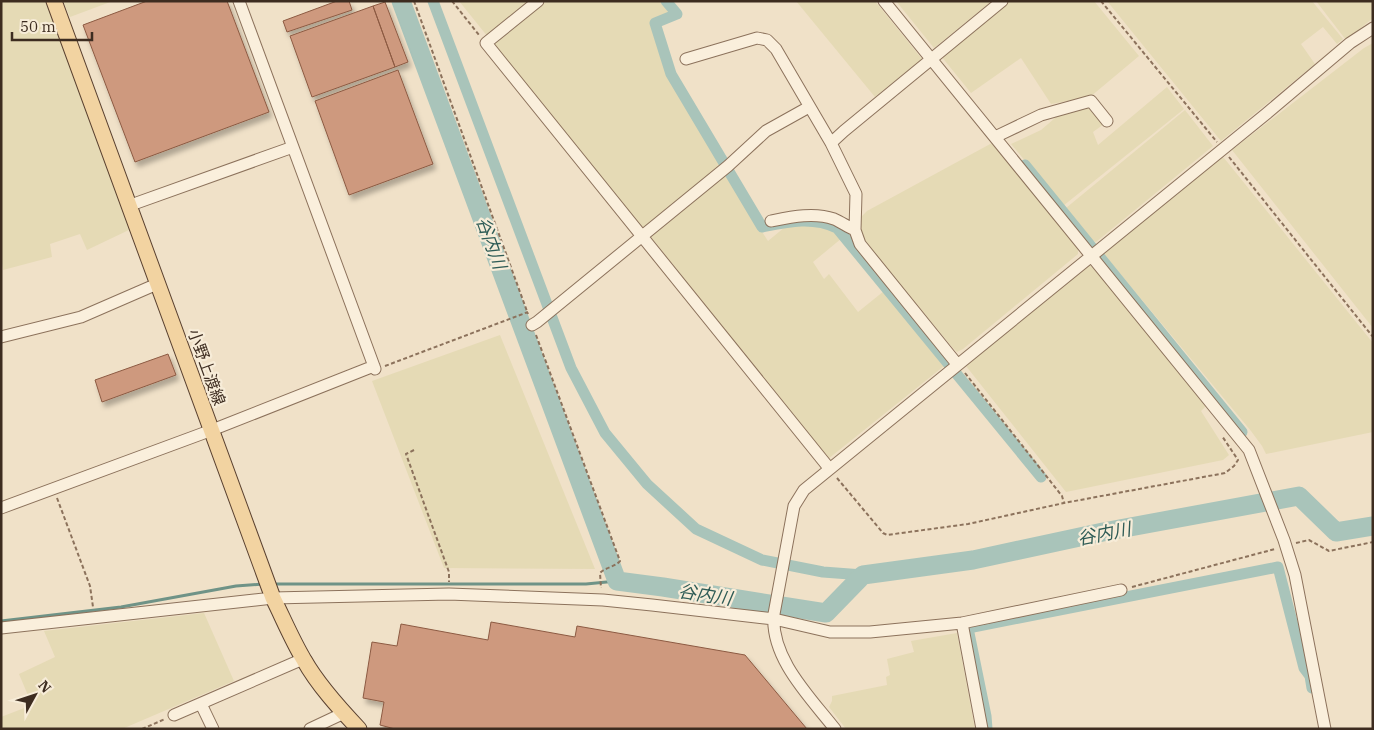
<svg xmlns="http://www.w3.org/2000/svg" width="1374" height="730" font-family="'IBM Plex Serif','Noto Sans JP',serif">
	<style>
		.farmland { fill: #e5dab5 }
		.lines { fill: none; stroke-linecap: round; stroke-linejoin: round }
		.stream { stroke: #6f9387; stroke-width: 3 }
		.canal { stroke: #a9c4ba; stroke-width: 11 }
		.river { stroke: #a9c4ba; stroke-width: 19 }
		.building { fill: #ce997e; stroke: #8c5a42; filter: url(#shadow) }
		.minor-casing { stroke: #8c725c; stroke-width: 13 }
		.major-casing { stroke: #5a4130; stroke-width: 17 }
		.path { stroke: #8c725c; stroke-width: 2; stroke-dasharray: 4 2.5; stroke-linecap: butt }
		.minor { stroke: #faefdc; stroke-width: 11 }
		.major { stroke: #f2d3a1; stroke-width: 15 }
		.labels { text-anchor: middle; stroke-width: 4.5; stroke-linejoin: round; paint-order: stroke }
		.street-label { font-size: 16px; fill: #3d2c20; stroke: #f7ecd8 }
		.water-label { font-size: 18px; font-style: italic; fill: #2f5c56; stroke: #f7ecd8 }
	</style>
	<defs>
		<filter id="shadow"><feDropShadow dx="3" dy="5" stdDeviation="2.5" flood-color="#0004"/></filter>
	</defs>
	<rect width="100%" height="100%" fill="#f0e1c8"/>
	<path class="farmland" d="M1,1H45L131,229L87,250L80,234L50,244L52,257L3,270L1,257Z
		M63,1H113L70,17Z
		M459,1H530L488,37Z
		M547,1H660L669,13L651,20L669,80L721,165L642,229L493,44Z
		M796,1H875L922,59L875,97Z
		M896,1H992L934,48Z
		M1008,1H1094L1139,56L1090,97L1051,104L1021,58L971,93L941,56Z
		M1107,1H1312L1343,39L1337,44L1323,27L1301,44L1315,64L1221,141Z
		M1316,1H1373V18L1346,40Z
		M1373,43V328L1232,150L1364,48Z
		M1167,87L1184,109L1063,206L1011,144L1041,130L1062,112L1087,106L1104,124L1093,132L1098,145Z
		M1185,110L1213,146L1096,242L1091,240L1066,208Z
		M992,143L1078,249V254L963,349L957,352L952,347L867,244L863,235L860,226L861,217L867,211Z
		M1221,157L1224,158L1373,343V432L1266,454L1262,446L1251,431L1103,253Z
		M725,175L768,241L785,227L793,226H821L830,229L842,238L813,262L824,279L829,274L858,312L884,291L944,366L828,459L651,237Z
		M1089,265L1095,269L1206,406L1201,411L1229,455L1223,460L1066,492L966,366L1085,267Z
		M500,335L595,569L444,568L372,381Z
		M204,613L234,681L122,729H1V717L32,705L19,674L55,657L44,631Z
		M957,633L975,729H846L829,707L832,701V696L887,685L886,677L890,675L887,659L914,652L911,641Z"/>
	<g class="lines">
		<path class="stream" d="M272,584H586L617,581
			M1,621L121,607L236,586L263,584"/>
		<path class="canal" d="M433,1L571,368L605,433L647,484L696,529L762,560L823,572L863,575
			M666,1L677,14L655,23L671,74L762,227C787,222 812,216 837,228L1041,477
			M1025,165L1242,432
			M987,729L986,716L968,628L1278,567L1304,668L1310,676L1312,688"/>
		<path class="river" d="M401,1L617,581L663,587L826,613L863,575L973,560L1103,532L1299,496L1336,532L1373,526"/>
	</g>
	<path class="building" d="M147,1H227L269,112L135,162L83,25Z
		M337,1H349L352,10L287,32L283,21Z
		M385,2L408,62L395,67L373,6Z
		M373,6L395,67L312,97L290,36Z
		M398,70L433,164L349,195L315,101Z
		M168,354L176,375L102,402L95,380Z
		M491,622L575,637L577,626L745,655L807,729H395L380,725L384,702L363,698L372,642L397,646L401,624L488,640Z"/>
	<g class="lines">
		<g class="minor-casing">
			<path id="minor" d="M239,1L375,369
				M538,1L486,43L829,468
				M884,1L1249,450L1284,540L1295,575L1325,729
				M686,59L757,38L767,40L776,49L831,143L856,194L855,230L860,244L957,364
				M995,137L1041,115L1091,101L1107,121
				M831,143L844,131L1002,1
				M128,206L293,147
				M771,221C791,217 814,212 834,219C841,222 848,227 855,230
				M532,325L537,322L728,166L766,131L809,107
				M1,337L81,317L157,284
				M1,508L212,430L374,366
				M962,623L982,729
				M1,628L273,598L449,594L603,600L652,605L774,619L830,632H870L962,623L1121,590
				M201,704L213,729
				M174,715L303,659
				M310,729L344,713
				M835,729C810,697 770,658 774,614L794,506L804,490L1266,114L1350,43L1373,28"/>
		</g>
		<g class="major-casing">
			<path id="major" d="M54,1L273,598C283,618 292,640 304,660C318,685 339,708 359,729"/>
		</g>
		<path class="path" d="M414,1L528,314
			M452,1L479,35
			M1101,1L1217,142
			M1229,157L1373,337
			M536,335L620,561C615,567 606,567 600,573L601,588
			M385,366L528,312
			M965,373L1062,496L1064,503
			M414,450L406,454L449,572V582
			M837,478L883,533L887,535L968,524L1064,503L1225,473L1234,466L1238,460L1222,436
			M57,498L90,586L93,607
			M1296,543L1309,540L1329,551L1373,542
			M1132,587L1275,549
			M142,729L165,719"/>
		<use href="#minor" class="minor"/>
		<use href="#major" class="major"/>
	</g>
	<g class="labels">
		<g class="street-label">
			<text transform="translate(207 367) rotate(70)" y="6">小野上渡線</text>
		</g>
		<g class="water-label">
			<text transform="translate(491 243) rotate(70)" y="6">谷内川</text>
			<text transform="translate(1104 534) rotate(-11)" y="6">谷内川</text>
			<text transform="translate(705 595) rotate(9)" y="6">谷内川</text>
		</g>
	</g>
	<rect width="1374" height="730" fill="none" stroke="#3d2c20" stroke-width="5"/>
	<g transform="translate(35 695) rotate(50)" stroke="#f7ecd8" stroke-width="4" paint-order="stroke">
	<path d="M0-4L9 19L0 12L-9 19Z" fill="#3d2c20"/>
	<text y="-8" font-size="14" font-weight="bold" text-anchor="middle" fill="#3d2c20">N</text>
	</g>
	<path d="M12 32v8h80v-8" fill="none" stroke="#3d2c20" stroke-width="2.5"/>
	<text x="20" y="32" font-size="15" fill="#3d2c20" stroke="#f7ecd8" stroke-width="4" paint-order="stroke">50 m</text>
</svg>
